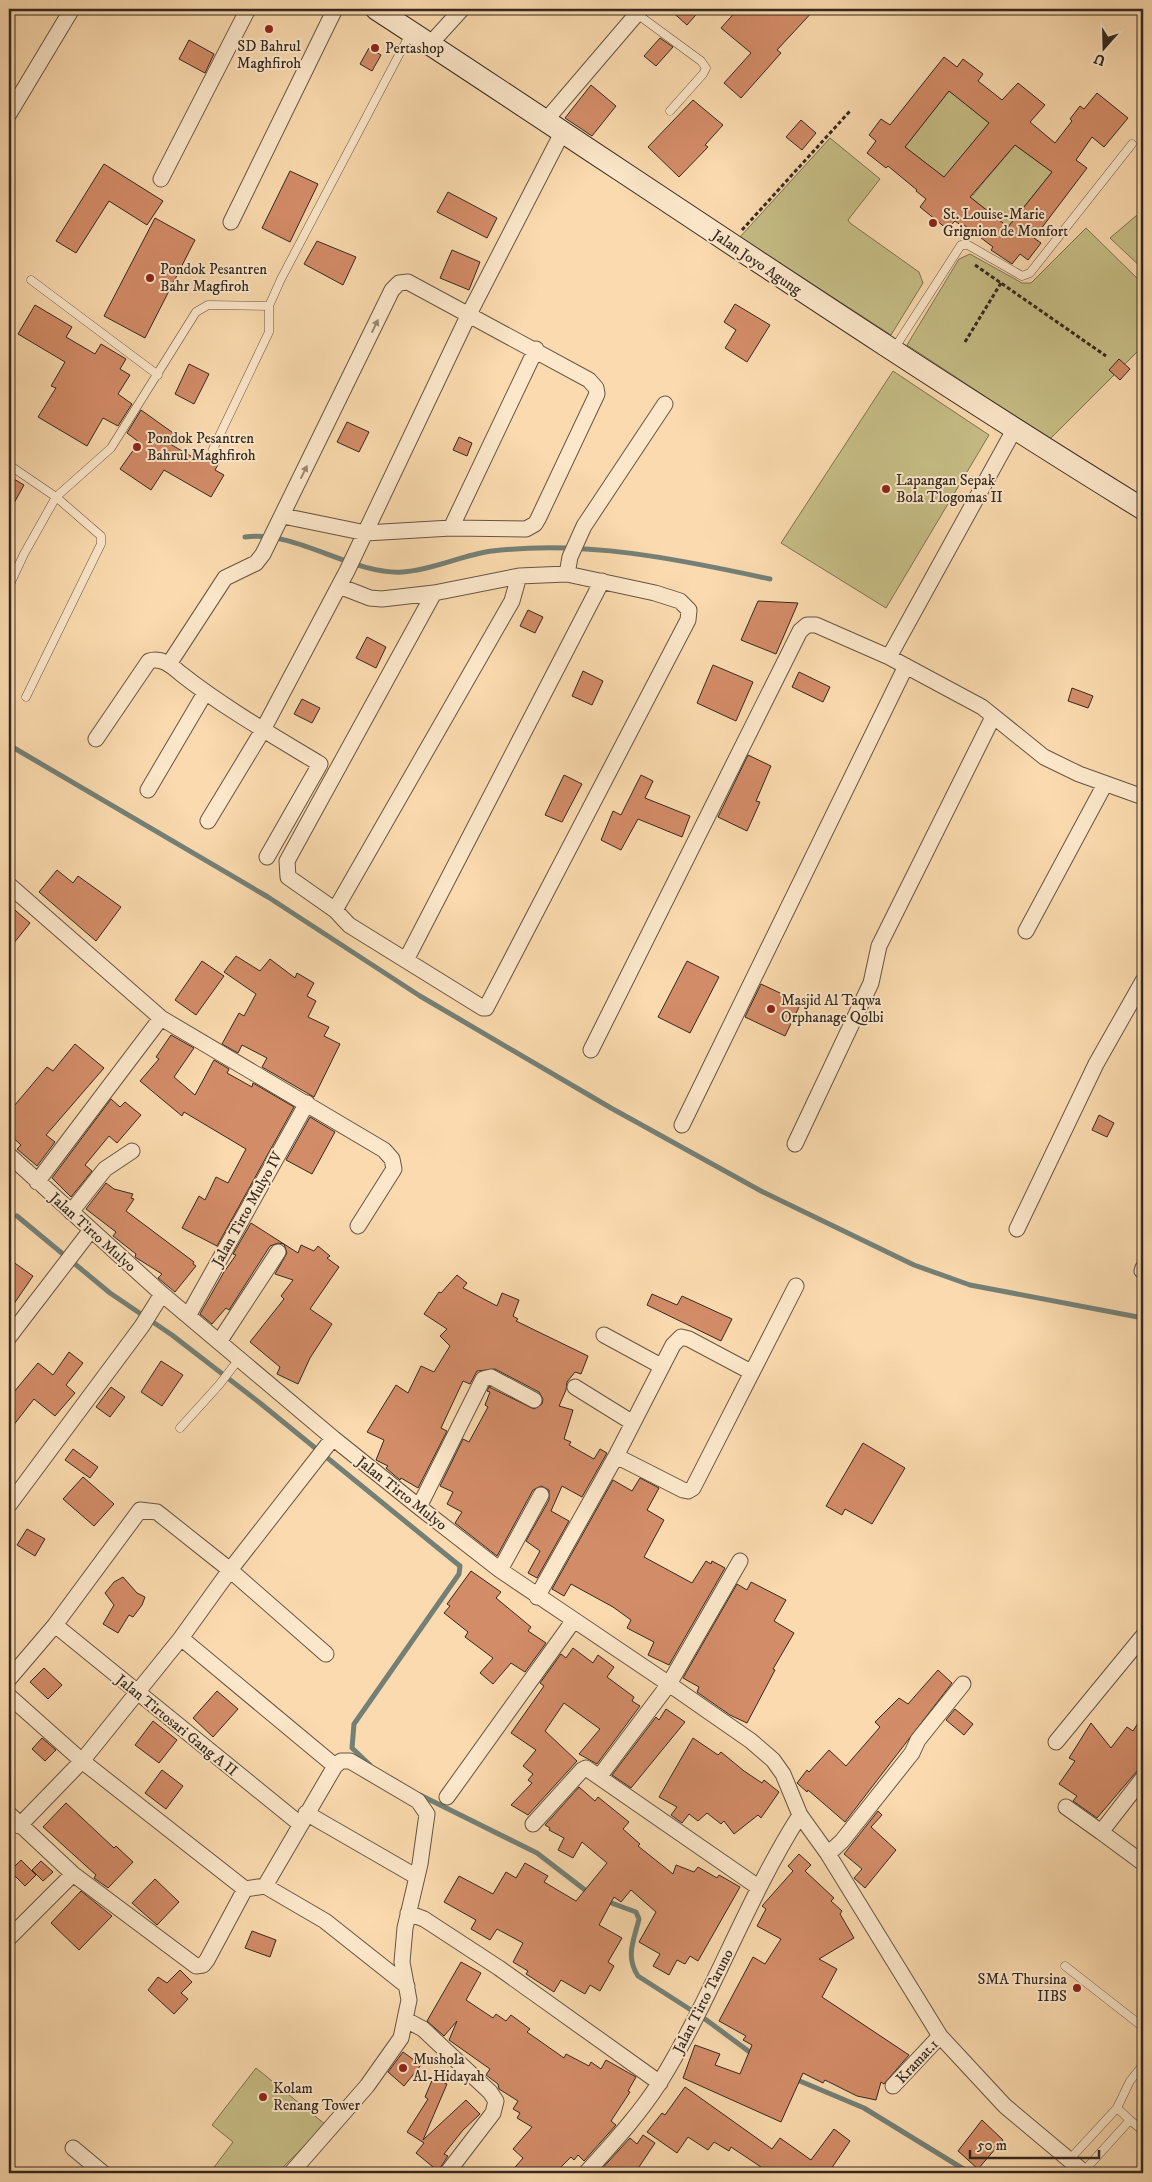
<svg xmlns="http://www.w3.org/2000/svg" width="1152" height="2182" font-family="'IM FELL DW Pica',serif">
	<style>
		.green { fill: #c6bd85; stroke: #7d7352 }
		.lines { fill: none; stroke-linecap: round; stroke-linejoin: round }
		.stream { stroke: #748076; stroke-width: 5 }
		.building { fill: #d38c68; stroke: #342920; fill-rule: evenodd }
		.lane-casing { stroke: #654; stroke-width: 9 }
		.street-casing { stroke: #654; stroke-width: 17 }
		.secondary-casing { stroke: #342920; stroke-width: 23 }
		.path { stroke: #342920; stroke-width: 3; stroke-dasharray: 4 2.5; stroke-linecap: butt }
		.lane { stroke: #fce7ca; stroke-width: 8 }
		.street { stroke: #fce7ca; stroke-width: 15 }
		.secondary { stroke: #fce7ca; stroke-width: 21 }
		.oneway { fill: #988875 }
		.poi-dot { fill: #8f2418; stroke: #fce7ca; stroke-width: 2 }
		.labels { text-anchor: middle; stroke-width: 4; stroke-linejoin: round; paint-order: stroke }
		.poi-label { font-size: 15px; fill: #342920; stroke: #fce7ca; text-anchor: start }
		.street-label { font-size: 15px; fill: #342920; stroke: #fce7ca }
	</style>
	<rect width="100%" height="100%" fill="#fadaae"/>
	<filter id="stains"><feTurbulence type="fractalNoise" baseFrequency=".004" numOctaves="4"/><feColorMatrix values="0 0 0 0 .2 0 0 0 0 .09 0 0 0 0 .02 0 0 0 .5 -.17"/></filter>
	<radialGradient id="worn" r=".72"><stop offset=".6" stop-color="#630" stop-opacity="0"/><stop offset="1" stop-color="#630" stop-opacity=".3"/></radialGradient>
	<path class="green" d="M949,91L989,123L947,174L950,182L905,147Z
		M830,138L880,179L848,220L850,223L919,272L923,283L891,335L740,237Z
		M1015,145L1052,172L1008,227L965,193L967,191L973,195Z
		M1143,210V269L1110,238Z
		M1086,228L1143,284V346L1050,439L907,345L959,259L970,254L1022,283H1031Z
		M893,371L989,435L886,608L781,543Z
		M256,2068L326,2125L277,2173H217L212,2170L233,2142L212,2125Z"/>
	<g class="lines">
		<path class="stream" d="M245,537C297,530 352,575 403,572C433,570 462,555 492,551C586,540 678,559 770,579
			M9,745L268,897L420,996L611,1108L763,1192L914,1265L970,1285L1143,1318
			M17,1216L110,1293L172,1335L260,1403L460,1566L459,1574L354,1724L352,1748L370,1765
			M420,1795L537,1853L589,1893
			M606,1901L636,1912L639,1919C634,1940 625,1956 638,1976L705,2019L755,2056
			M795,2079L864,2108L970,2173"/>
	</g>
	<path class="building" d="M669,9H701L687,25Z
		M738,9H815L777,50L781,53L741,98L724,83L751,53L721,28Z
		M660,38L673,47L656,66L644,56Z
		M189,40L214,54L205,73L179,59Z
		M369,48L381,55L372,71L360,64Z
		M944,57L957,67L963,59L983,74L978,81L1002,100L1018,83L1045,105L1030,122L1055,143L1072,121L1070,119L1080,106L1084,109L1097,93L1128,118L1104,147L1092,137L1076,160L1087,168L1034,238L1041,243L1028,260L1020,254L1012,264L991,250L993,247L964,225L962,226L955,221L947,229L920,207L926,199L916,191L917,190L888,166L886,168L867,153L876,141L869,135L881,119L890,125ZM949,91L989,123L944,177L905,147ZM1015,145L1052,172L1008,227L970,197Z
		M591,85L616,106L592,136L565,118Z
		M693,100L723,125L705,145L708,147L679,177L648,147Z
		M801,120L816,133L802,150L786,137Z
		M104,164L163,201L147,225L109,201L76,253L56,241Z
		M290,171L318,184L290,242L262,228Z
		M448,192L497,218L487,238L437,212Z
		M155,218L195,240L145,338L104,316Z
		M317,241L356,257L343,285L304,264Z
		M452,250L480,262L469,290L440,278Z
		M735,304L770,325L747,362L725,348L736,330L724,322Z
		M35,305L72,327L66,337L95,354L101,344L126,359L120,369L130,375L118,394L132,404L118,426L103,418L87,446L38,417L56,388L51,386L65,362L18,334Z
		M1119,359L1130,369L1120,380L1109,370Z
		M189,364L209,374L194,404L175,394Z
		M141,410L176,435L170,444L196,459L200,452L219,463L215,470L224,475L211,497L164,470L151,490L120,469L139,442L127,433Z
		M347,422L369,432L359,452L337,442Z
		M459,437L472,443L467,456L453,450Z
		M9,476L24,485L9,512Z
		M758,601L798,603L776,654L741,640Z
		M528,610L543,617L535,633L520,626Z
		M367,637L386,647L376,668L356,658Z
		M713,665L753,682L736,721L697,703Z
		M583,671L603,681L592,705L572,696Z
		M799,672L830,687L823,702L792,687Z
		M1072,688L1093,696L1088,708L1068,701Z
		M302,699L320,708L312,723L294,714Z
		M748,755L771,766L756,801L760,802L747,831L718,817Z
		M564,775L582,784L562,822L545,815Z
		M641,775L653,781L645,798L690,816L682,837L638,819L621,850L601,840L613,811L621,815Z
		M57,870L73,883L78,876L121,907L96,941L39,892Z
		M9,905L30,923L9,949Z
		M236,956L260,971L270,959L295,978L297,973L314,983L307,996L316,1001L308,1017L329,1027L324,1036L340,1044L314,1097L262,1067L267,1058L242,1045L238,1053L222,1044L239,1013L244,1016L256,994L224,972Z
		M202,961L224,976L196,1015L175,1000Z
		M687,961L719,977L690,1033L658,1017Z
		M761,984L801,1003L785,1036L745,1017Z
		M171,1035L194,1048L174,1077L195,1095L214,1060L229,1069L227,1073L252,1087L253,1083L294,1107L217,1246L182,1228L199,1196L205,1200L216,1177L228,1183L246,1149L184,1112L182,1116L140,1081L159,1059L156,1057Z
		M75,1044L104,1068L46,1135L55,1142L37,1166L17,1149L21,1145L9,1134V1112L47,1067L53,1071Z
		M111,1099L120,1107L125,1102L141,1115L117,1143L109,1136L85,1165L92,1171L71,1197L52,1178Z
		M1099,1115L1114,1123L1107,1137L1092,1130Z
		M310,1117L335,1132L312,1174L286,1160Z
		M106,1183L114,1189L133,1194L131,1198L134,1199L126,1211L194,1262L193,1264L196,1266L175,1292L158,1278L162,1274L135,1257L136,1254L113,1236L116,1232L86,1209Z
		M251,1223L298,1253L301,1245L314,1251L318,1246L330,1256L327,1258L339,1267L310,1309L332,1324L310,1358L298,1384L277,1374L280,1367L250,1342L284,1299L281,1296L293,1280L275,1274L287,1253L284,1244L278,1243L270,1246L229,1310L226,1308L212,1324L200,1314L224,1272L236,1255L233,1254Z
		M9,1259L33,1276L9,1311Z
		M457,1275L467,1283L463,1288L497,1306L502,1293L519,1300L513,1316L518,1319L516,1321L588,1356L581,1374L575,1372L567,1382L566,1390L559,1406L573,1410L564,1439L571,1442L569,1445L594,1459L600,1449L607,1453L582,1497L562,1486L551,1511L569,1521L537,1578L528,1573L540,1551L526,1541L549,1500V1490L541,1486L533,1490L497,1556L455,1523L462,1512L447,1504L453,1492L440,1486L463,1439L469,1442L488,1407L485,1405L490,1392L487,1391L489,1387L534,1409L542,1404L543,1399L539,1392L495,1369L477,1371L470,1384L463,1381L441,1428L447,1431L418,1488L401,1478L400,1480L386,1468L388,1466L376,1460L384,1440L367,1432L396,1385L408,1393L421,1366L434,1372L450,1346L440,1336L447,1329L424,1314L439,1292L441,1293Z
		M652,1294L677,1305L682,1296L732,1319L721,1341L647,1305Z
		M69,1352L83,1363L66,1385L75,1393L55,1416L34,1399L9,1431V1398L38,1363L53,1375Z
		M161,1361L183,1375L162,1406L141,1392Z
		M111,1387L125,1397L110,1417L96,1407Z
		M863,1443L905,1468L872,1524L845,1509L842,1515L826,1506Z
		M73,1449L98,1467L90,1478L65,1460Z
		M83,1477L114,1504L94,1526L63,1499Z
		M640,1478L659,1488L647,1510L664,1520L644,1557L692,1583L706,1561L711,1564L712,1561L725,1568L669,1665L648,1655L654,1642L627,1628L631,1620L613,1607L571,1584L564,1596L552,1589L613,1480L632,1491Z
		M27,1529L45,1539L35,1556L17,1545Z
		M471,1571L501,1592L496,1598L531,1627L528,1631L546,1643L525,1672L511,1663L493,1684L480,1673L493,1658L465,1637L468,1632L444,1613L450,1606L447,1604Z
		M123,1577L137,1593L145,1597L142,1605L133,1617L129,1615L118,1633L103,1624L114,1605L105,1593L114,1582Z
		M751,1582L786,1600L774,1621L794,1633L773,1669L775,1670L747,1723L730,1715L697,1692L699,1687L683,1678L737,1584L747,1590Z
		M573,1648L593,1663L598,1655L614,1667L607,1677L634,1697L632,1701L640,1706L597,1764L579,1754L600,1729L564,1703L545,1731L577,1761L528,1815L511,1805L532,1783L528,1780L533,1774L523,1766L536,1750L511,1733L544,1686L540,1683L561,1654L566,1658Z
		M44,1668L62,1685L48,1699L30,1682Z
		M938,1670L952,1683L845,1822L808,1790L807,1792L797,1783L807,1770L809,1772L829,1750L846,1766L880,1727L875,1722L899,1698L908,1704Z
		M217,1691L238,1709L213,1737L193,1718Z
		M666,1709L685,1722L631,1788L612,1775L656,1717L659,1720Z
		M955,1709L973,1724L964,1735L946,1720Z
		M1143,1715V1764L1097,1818L1073,1801L1077,1796L1059,1784L1075,1761L1069,1758L1091,1723L1111,1748L1127,1727L1133,1731Z
		M153,1721L177,1740L159,1763L135,1745Z
		M42,1738L56,1750L45,1761L32,1749Z
		M693,1738L718,1755L721,1752L744,1771L762,1783L764,1780L779,1792L761,1818L758,1815L734,1834L724,1821L721,1824L707,1813L698,1821L689,1814L682,1823L671,1815L677,1807L659,1797Z
		M162,1770L183,1786L166,1809L145,1793Z
		M579,1787L595,1801L598,1797L629,1822L623,1829L640,1844L638,1846L673,1874L676,1865L694,1872L698,1867L717,1878L719,1875L740,1887L698,1961L690,1956L685,1964L677,1960L669,1975L653,1966L660,1954L639,1942L656,1912L631,1890L621,1902L614,1897L599,1925L622,1938L608,1962L614,1966L600,1991L590,1985L585,1994L561,1980L554,1992L526,1974L528,1971L513,1962L523,1943L497,1929L490,1940L471,1929L476,1920L444,1902L459,1876L493,1894L506,1872L516,1878L525,1863L548,1876L544,1882L576,1901L607,1863L582,1842L573,1858L558,1850L564,1838L549,1830L550,1828L545,1825Z
		M66,1803L114,1848L116,1846L133,1862L108,1888L94,1878L96,1875L43,1827Z
		M878,1811L882,1815L871,1827L896,1850L865,1888L854,1878L862,1869L844,1854Z
		M799,1854L811,1865L805,1871L834,1898L831,1901L842,1911L840,1914L854,1938L819,1959L837,1969L822,1997L909,2055L884,2084L881,2082L876,2100L857,2096L825,2080L823,2083L803,2073L781,2122L683,2078L695,2045L720,2054L715,2065L740,2074L752,2045L743,2040L746,2036L719,2021L753,1957L765,1964L781,1939L757,1926L766,1909L762,1906L793,1871L788,1866Z
		M21,1860L36,1875L25,1886L10,1871Z
		M41,1861L53,1872L43,1881L32,1870Z
		M155,1879L179,1902L157,1925L132,1903Z
		M81,1891L112,1916L79,1950L51,1923Z
		M252,1931L276,1940L270,1957L245,1948Z
		M461,1962L481,1973L466,2000L493,2018L496,2014L506,2021L511,2015L530,2029L527,2032L564,2058L566,2054L589,2066L591,2062L601,2069L606,2060L636,2077L628,2091L630,2092L611,2121L616,2125L584,2161L578,2155L574,2160L571,2157L555,2173H510L523,2158L513,2149L532,2127L517,2118L520,2113L513,2109L518,2101L499,2089L498,2084L486,2075L490,2069L449,2040L457,2021L444,2036L427,2021Z
		M180,1970L192,1982L181,1993L188,1999L174,2014L148,1990L158,1977L167,1983Z
		M403,2052L421,2065L404,2086L388,2072Z
		M433,2078L447,2084L423,2140L466,2100L480,2114L463,2130L444,2154L448,2156L438,2171L416,2153L424,2143L407,2132L428,2099L425,2097Z
		M685,2087L772,2149L780,2138L811,2160L834,2129L850,2141L829,2172L831,2173H757L761,2167L731,2147L729,2151L714,2142L708,2150L688,2137L677,2153L647,2132L662,2113L665,2115Z
		M982,2120L1003,2140L978,2169L958,2151Z
		M643,2135L655,2143L635,2173H598L630,2138L637,2144Z"/>
	<g class="lines">
		<g class="lane-casing">
			<path id="lane" d="M637,14L701,61L706,68L703,74L670,111
				M31,280L158,375
				M894,349L961,245H968L1022,276L1030,273L1132,144
				M213,449L269,332V306L281,279L410,34
				M9,465L56,497L101,536V544L26,697
				M9,586L24,554L56,497L111,448L196,312L208,305L269,306
				M180,1428L219,1385L239,1359
				M1065,1966L1143,2027
				M1130,2120L1143,2131
				M1069,2160L1117,2108
				M1083,2172L1130,2120L1117,2108L1130,2081L1143,2065"/>
		</g>
		<g class="street-casing">
			<path id="street" d="M431,43L462,9
				M9,114L72,9
				M547,119L641,9
				M161,179L248,9
				M231,222L335,9
				M451,528L536,349
				M567,574L570,557L584,526L665,404
				M339,586L370,598L382,599L434,593L519,576L567,574L655,593L680,601L689,610L688,620L486,1008H483L349,925L335,910L288,877L287,861L434,593
				M889,657L1014,430
				M169,664L225,578L256,563L263,554L392,290L399,283L408,282L589,380L596,388L597,394L538,519L535,524L526,529L451,528L366,533L283,516
				M266,724L347,571L469,314L563,131
				M96,739L149,661C161,657 171,665 180,673C223,707 272,735 320,764L267,857
				M148,790L205,693
				M208,821L263,730
				M9,885L161,1018L384,1150L392,1159L394,1169L358,1226
				M335,910L512,601L519,576
				M1026,931L1105,784
				M406,960L602,581
				M591,1050L800,631L807,625H816L889,657L982,707L1044,757L1079,774L1143,797
				M682,1125L906,666
				M795,1144L871,983L879,946L993,717
				M9,1155L162,1294L333,1438L419,1507L500,1570L669,1684L751,1741L773,1760L783,1774L800,1815L828,1854L940,2036L1005,2106L1085,2173
				M37,1182L161,1018
				M71,1212L105,1169L132,1151
				M1017,1229L1096,1064L1143,981
				M1142,1271L1143,1268
				M188,1316L307,1103
				M604,1335L661,1366
				M9,1337L91,1230
				M219,1342L278,1252
				M575,1387L633,1423
				M616,1456L683,1490L688,1491L693,1488L796,1286
				M9,1505L142,1326L162,1294
				M419,1507L483,1379L491,1377L534,1400
				M500,1570L541,1495
				M537,1597L616,1456L673,1345L681,1337L689,1339L751,1372
				M55,1625L300,1824
				M181,1638L335,1766
				M9,1679L55,1625L140,1510L157,1512L230,1570L326,1654
				M9,1696L82,1761L245,1889L265,1886L325,1921L407,1986
				M1056,1742L1143,1636
				M599,1777L669,1684L740,1561
				M1143,1778L1101,1832L1143,1863
				M447,1797L574,1620
				M1066,1807L1101,1832
				M306,1813L417,1877
				M9,1814L73,1874L196,1966L203,1965L207,1960L245,1889
				M533,1824L582,1770L586,1768L758,1887
				M19,1826L82,1761L181,1638L230,1570L333,1438
				M828,1854L842,1841L912,1753L918,1740L963,1684
				M265,1886L335,1766L341,1761H350L418,1801L427,1814L420,1864L405,1928L402,1962L409,2000L401,2038L367,2086L291,2173
				M408,1913L424,1919L499,1968L660,2083
				M9,1938L73,1874
				M406,2020L423,2029L490,2092L496,2101L493,2113L447,2173
				M893,2086L940,2036
				M73,2148L103,2173
				M586,2173C612,2144 639,2115 660,2082C713,1996 746,1900 800,1815"/>
		</g>
		<g class="secondary-casing">
			<path id="secondary" d="M376,9C632,176 883,349 1143,509"/>
		</g>
		<path class="path" d="M742,230L850,111
			M975,265L1106,356
			M965,342L1001,283"/>
		<use href="#lane" class="lane"/>
		<use href="#street" class="street"/>
		<use href="#secondary" class="secondary"/>
	</g>
	<defs><path id="oneway-solid" d="M-6-.8H1V-3.2L6.5 0L1 3.2V.8H-6Z" transform="scale(1.25)"/></defs>
	<g class="oneway">
		<use href="#oneway-solid" transform="translate(375 326) rotate(-64)"/>
		<use href="#oneway-solid" transform="translate(304 472) rotate(-64)"/>
	</g>
	<g class="poi-dot">
		<circle cx="269" cy="29" r="5"/>
		<circle cx="375" cy="48" r="5"/>
		<circle cx="933" cy="223" r="5"/>
		<circle cx="150" cy="278" r="5"/>
		<circle cx="137" cy="447" r="5"/>
		<circle cx="886" cy="489" r="5"/>
		<circle cx="771" cy="1009" r="5"/>
		<circle cx="1077" cy="1988" r="5"/>
		<circle cx="403" cy="2068" r="5"/>
		<circle cx="263" cy="2097" r="5"/>
	</g>
	<g class="labels">
		<g class="poi-label">
			<text x="269" y="51" text-anchor="middle">SD Bahrul<tspan x="269" dy="17">Maghfiroh</tspan></text>
			<text x="385" y="53">Pertashop</text>
			<text x="943" y="219">St. Louise-Marie<tspan x="943" dy="17">Grignion de Monfort</tspan></text>
			<text x="160" y="274">Pondok Pesantren<tspan x="160" dy="17">Bahr Magfiroh</tspan></text>
			<text x="147" y="443">Pondok Pesantren<tspan x="147" dy="17">Bahrul Maghfiroh</tspan></text>
			<text x="896" y="485">Lapangan Sepak<tspan x="896" dy="17">Bola Tlogomas II</tspan></text>
			<text x="781" y="1005">Masjid Al Taqwa<tspan x="781" dy="17">Orphanage Qolbi</tspan></text>
			<text x="1067" y="1984" text-anchor="end">SMA Thursina<tspan x="1067" dy="17">IIBS</tspan></text>
			<text x="413" y="2064">Mushola<tspan x="413" dy="17">Al-Hidayah</tspan></text>
			<text x="273" y="2093">Kolam<tspan x="273" dy="17">Renang Tower</tspan></text>
		</g>
		<g class="street-label">
			<text transform="translate(757 262) rotate(34)" y="5">Jalan Joyo Agung</text>
			<text transform="translate(247 1209) rotate(-61)" y="5">Jalan Tirto Mulyo IV</text>
			<text transform="translate(93 1232) rotate(42)" y="5">Jalan Tirto Mulyo</text>
			<text transform="translate(402 1493) rotate(38)" y="5">Jalan Tirto Mulyo</text>
			<text transform="translate(177 1725) rotate(39)" y="5">Jalan Tirtosari Gang A II</text>
			<text transform="translate(703 2001) rotate(-63)" y="5">Jalan Tirto Taruno</text>
			<text transform="translate(917 2061) rotate(-47)" y="5">Kramat.1</text>
		</g>
	</g>
	<rect width="1152" height="2182" fill="none" stroke="#fadaae" stroke-width="30"/>
	<rect x="10" y="10" width="1132" height="2162" fill="none" stroke="#342920" stroke-width="2.5"/>
	<rect x="15" y="15" width="1122" height="2152" fill="none" stroke="#342920"/>
	<g transform="translate(1104 48) rotate(200)" stroke="#fce7ca" stroke-width="4" paint-order="stroke">
	<path d="M0-4L9 19L0 12L-9 19Z" fill="#342920"/>
	<text y="-8" font-size="14" font-weight="bold" text-anchor="middle" fill="#342920">U</text>
	</g>
	<path d="M970 2150v8h129v-8" fill="none" stroke="#342920" stroke-width="2.5"/>
	<text x="977" y="2150" font-size="15" fill="#342920" stroke="#fce7ca" stroke-width="4" paint-order="stroke">50 m</text>
	<rect width="100%" height="100%" filter="url(#stains)"/>
	<rect width="100%" height="100%" fill="url(#worn)"/>
</svg>
